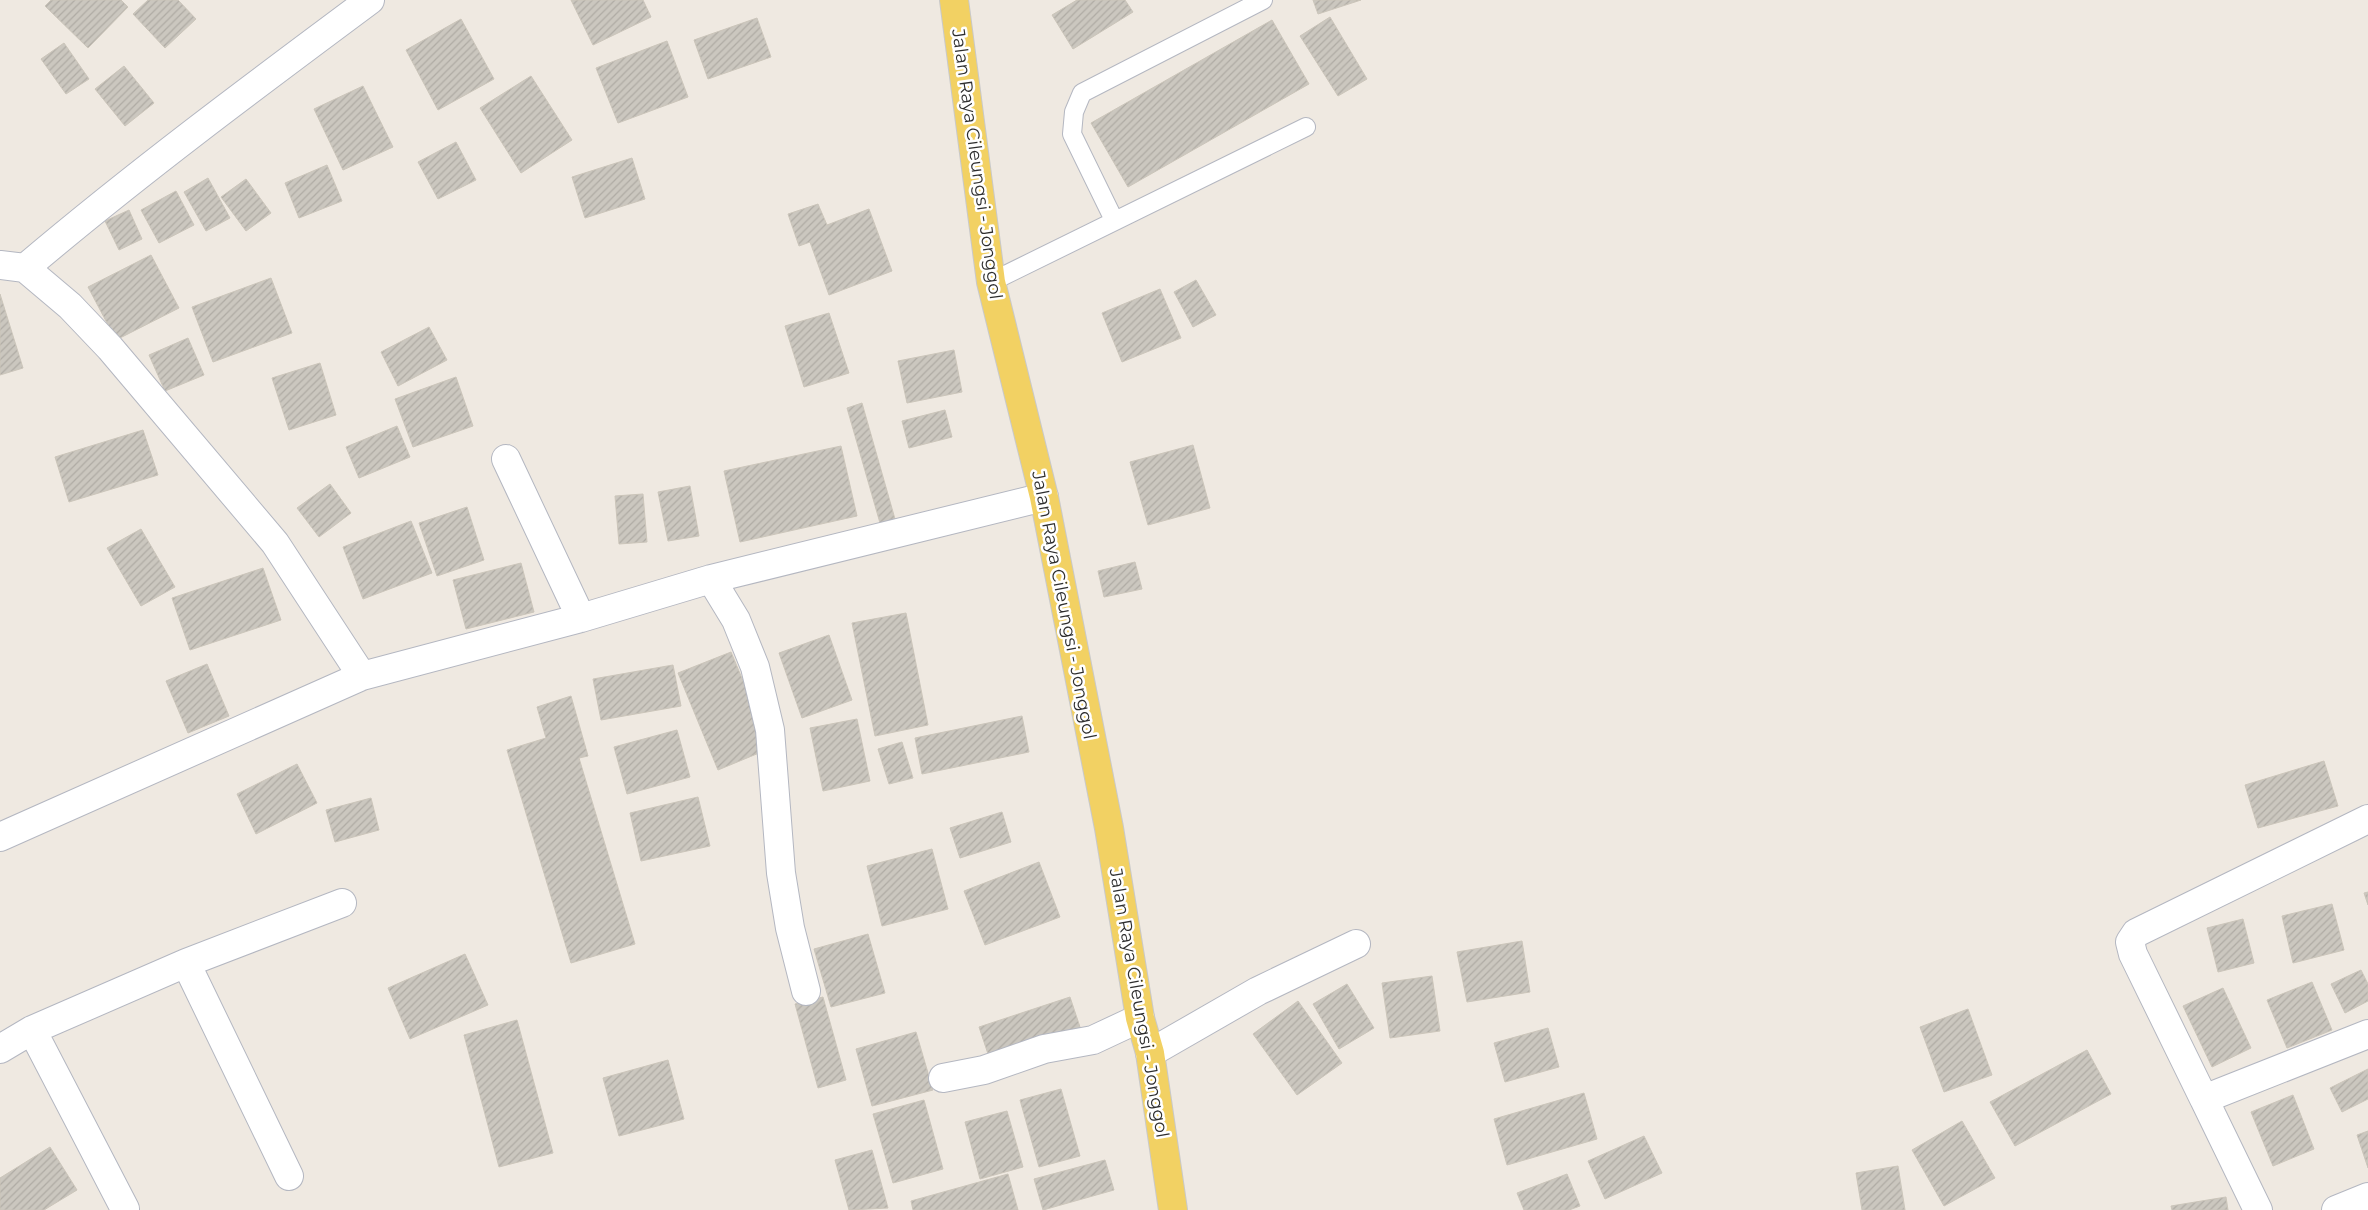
<svg xmlns="http://www.w3.org/2000/svg" width="2368" height="1210" font-family="Montserrat,sans-serif">
	<style>
		.building { fill: url(#building-hatch); stroke: #cbc5ba }
		.lines { fill: none; stroke-linecap: round; stroke-linejoin: round }
		.service-casing { stroke: #b4b7c1; stroke-width: 20 }
		.minor-casing { stroke: #b4b7c1; stroke-width: 30 }
		.primary-casing { stroke: #c9c9c9; stroke-width: 30 }
		.service { stroke: #fff; stroke-width: 18 }
		.minor { stroke: #fff; stroke-width: 28 }
		.primary { stroke: #f2d163; stroke-width: 28 }
		.labels { text-anchor: middle; stroke-width: 5; stroke-linejoin: round; paint-order: stroke }
		.street-label { font-size: 18px; fill: #2e2e2e; stroke: #fff }
	</style>
	<defs>
		<pattern id="building-hatch" width="6" height="6" patternUnits="userSpaceOnUse" patternTransform="scale(1.25)"><rect width="6" height="6" fill="#cbc7bf"/><path d="M-1 1l2-2M0 6l6-6M5 7l2-2" fill="none" stroke="#afaba4"/></pattern>
	</defs>
	<rect width="100%" height="100%" fill="#efe9e1"/>
	<path class="building" d="M51,0H121L128,7L88,48L45,6Z
		M148,0H178L196,19L165,48L133,14Z
		M571,0H643L651,17L593,45Z
		M1077,0H1125L1133,12L1073,49L1052,15Z
		M1313,0H1361L1318,14Z
		M1330,17L1367,79L1338,96L1300,36Z
		M757,18L771,57L708,79L694,40Z
		M461,19L494,79L438,110L406,50Z
		M1272,20L1309,84L1128,187L1091,123Z
		M667,41L688,97L618,123L596,68Z
		M64,43L89,79L66,94L41,59Z
		M124,66L154,103L125,126L95,89Z
		M531,76L572,140L521,173L480,108Z
		M363,86L393,147L343,170L314,109Z
		M456,142L476,180L438,199L418,162Z
		M632,158L645,199L585,218L572,177Z
		M327,165L342,201L299,218L285,183Z
		M208,178L230,218L206,231L184,192Z
		M246,179L271,213L246,231L221,197Z
		M176,191L194,225L159,243L141,210Z
		M818,204L827,225L869,209L892,271L829,295L810,242L799,246L788,214Z
		M129,210L142,239L119,250L105,221Z
		M151,255L179,308L116,340L88,287Z
		M271,278L292,333L213,362L192,307Z
		M1196,280L1216,315L1193,327L1174,292Z
		M1160,289L1181,338L1122,362L1102,313Z
		M0,294L23,368L0,375Z
		M829,313L849,373L804,387L785,326Z
		M429,327L447,360L398,386L381,352Z
		M188,338L204,375L165,391L149,355Z
		M954,350L962,392L907,403L898,361Z
		M320,363L336,415L289,430L272,378Z
		M456,377L473,426L413,447L395,399Z
		M862,403L895,519L880,523L847,408Z
		M945,410L952,437L909,448L902,421Z
		M397,426L410,457L359,478L346,447Z
		M143,430L158,475L69,502L55,457Z
		M1193,445L1210,508L1148,525L1130,462Z
		M841,446L857,516L740,542L724,471Z
		M330,484L351,513L319,537L297,508Z
		M690,486L699,536L668,541L658,492Z
		M643,494L647,542L619,544L615,496Z
		M467,507L484,560L437,576L419,523Z
		M411,521L432,573L363,599L343,547Z
		M141,529L175,587L141,606L107,548Z
		M1135,562L1142,589L1104,597L1098,571Z
		M521,563L534,612L466,629L453,580Z
		M263,568L281,620L190,650L172,598Z
		M906,613L928,725L875,736L852,623Z
		M829,635L852,700L802,718L779,653Z
		M731,652L771,748L718,770L678,673Z
		M207,664L229,716L188,733L166,681Z
		M673,665L681,706L601,720L593,679Z
		M571,696L588,756L579,758L635,944L571,963L507,750L546,738L537,707Z
		M1022,716L1029,752L922,774L915,738Z
		M857,719L870,781L823,791L810,728Z
		M677,730L690,777L627,794L614,747Z
		M902,742L913,778L889,784L878,749Z
		M2324,761L2338,806L2258,828L2245,785Z
		M297,764L317,803L256,834L237,794Z
		M698,797L710,846L641,861L630,813Z
		M371,798L379,830L335,842L326,810Z
		M1002,812L1011,842L960,858L950,828Z
		M932,849L948,909L882,926L867,866Z
		M1039,862L1060,917L985,945L964,891Z
		M2368,892V905L2364,893Z
		M2332,904L2344,950L2293,963L2282,916Z
		M2243,919L2254,963L2218,972L2207,928Z
		M868,934L885,993L831,1007L814,949Z
		M1522,941L1530,992L1467,1002L1457,952Z
		M465,954L488,1005L410,1039L388,988Z
		M2361,970L2368,984V1001L2345,1013L2331,984Z
		M1432,976L1440,1031L1390,1038L1382,983Z
		M2312,982L2332,1030L2287,1048L2267,1000Z
		M1347,984L1374,1028L1339,1049L1313,1004Z
		M2223,988L2251,1048L2212,1067L2183,1006Z
		M823,997L846,1080L818,1088L795,1004Z
		M1070,997L1081,1030L990,1060L979,1027Z
		M1298,1001L1342,1063L1297,1095L1253,1034Z
		M1968,1009L1992,1075L1944,1092L1920,1027Z
		M517,1020L553,1153L499,1167L464,1035Z
		M1548,1028L1559,1067L1505,1082L1494,1043Z
		M916,1032L933,1090L872,1106L856,1049Z
		M2087,1050L2111,1094L2015,1146L1990,1102Z
		M668,1060L684,1119L619,1136L603,1078Z
		M2368,1069V1099L2342,1112L2330,1088Z
		M1061,1089L1080,1156L1039,1167L1020,1100Z
		M1584,1093L1597,1139L1507,1165L1494,1119Z
		M2293,1095L2314,1149L2273,1166L2251,1112Z
		M924,1100L943,1169L893,1183L873,1114Z
		M1007,1111L1023,1167L980,1179L965,1122Z
		M1962,1121L1995,1178L1944,1206L1912,1150Z
		M2368,1131V1168L2357,1135Z
		M1644,1136L1662,1173L1605,1199L1588,1161Z
		M50,1147L77,1190L44,1210H0V1178Z
		M872,1150L888,1208L849,1210L835,1160Z
		M1105,1160L1114,1190L1043,1210L1034,1179Z
		M1898,1166L1905,1210H1862L1856,1173Z
		M1008,1174L1018,1210H913L911,1201Z
		M1567,1174L1580,1206L1569,1210H1524L1517,1193Z
		M2226,1197L2228,1210H2172L2171,1206Z"/>
	<g class="lines">
		<g class="service-casing">
			<path id="service" d="M1114,220L1072,134L1074,112L1082,93L1263,0
				M991,282L1306,127"/>
		</g>
		<g class="minor-casing">
			<path id="minor" d="M0,265L25,268L70,306L110,348L275,543L362,676
				M25,268C136,174 253,87 370,0
				M506,459L581,618
				M711,579L736,620L755,667L770,730L781,873L790,928L806,991
				M0,837L362,676L581,618L711,579L1044,497
				M186,963L289,1176
				M32,1030L125,1209
				M0,1049L32,1030L186,963L342,903
				M1150,1053L1258,991L1356,944
				M943,1078L984,1070L1044,1049L1093,1040L1140,1018
				M2204,1099L2133,954L2130,942L2136,933L2368,819
				M2258,1210L2204,1099L2368,1034
				M2336,1210L2368,1197"/>
		</g>
		<g class="primary-casing">
			<path id="primary" d="M954,0L991,282L1044,497L1109,828L1140,1018L1150,1053L1173,1210"/>
		</g>
		<use href="#service" class="service"/>
		<use href="#minor" class="minor"/>
		<use href="#primary" class="primary"/>
	</g>
	<g class="labels">
		<g class="street-label">
			<text transform="translate(977 164) rotate(82)" y="6">Jalan Raya Cileungsi - Jonggol</text>
			<text transform="translate(1064 605) rotate(79)" y="6">Jalan Raya Cileungsi - Jonggol</text>
			<text transform="translate(1139 1003) rotate(80)" y="6">Jalan Raya Cileungsi - Jonggol</text>
		</g>
	</g>
</svg>
